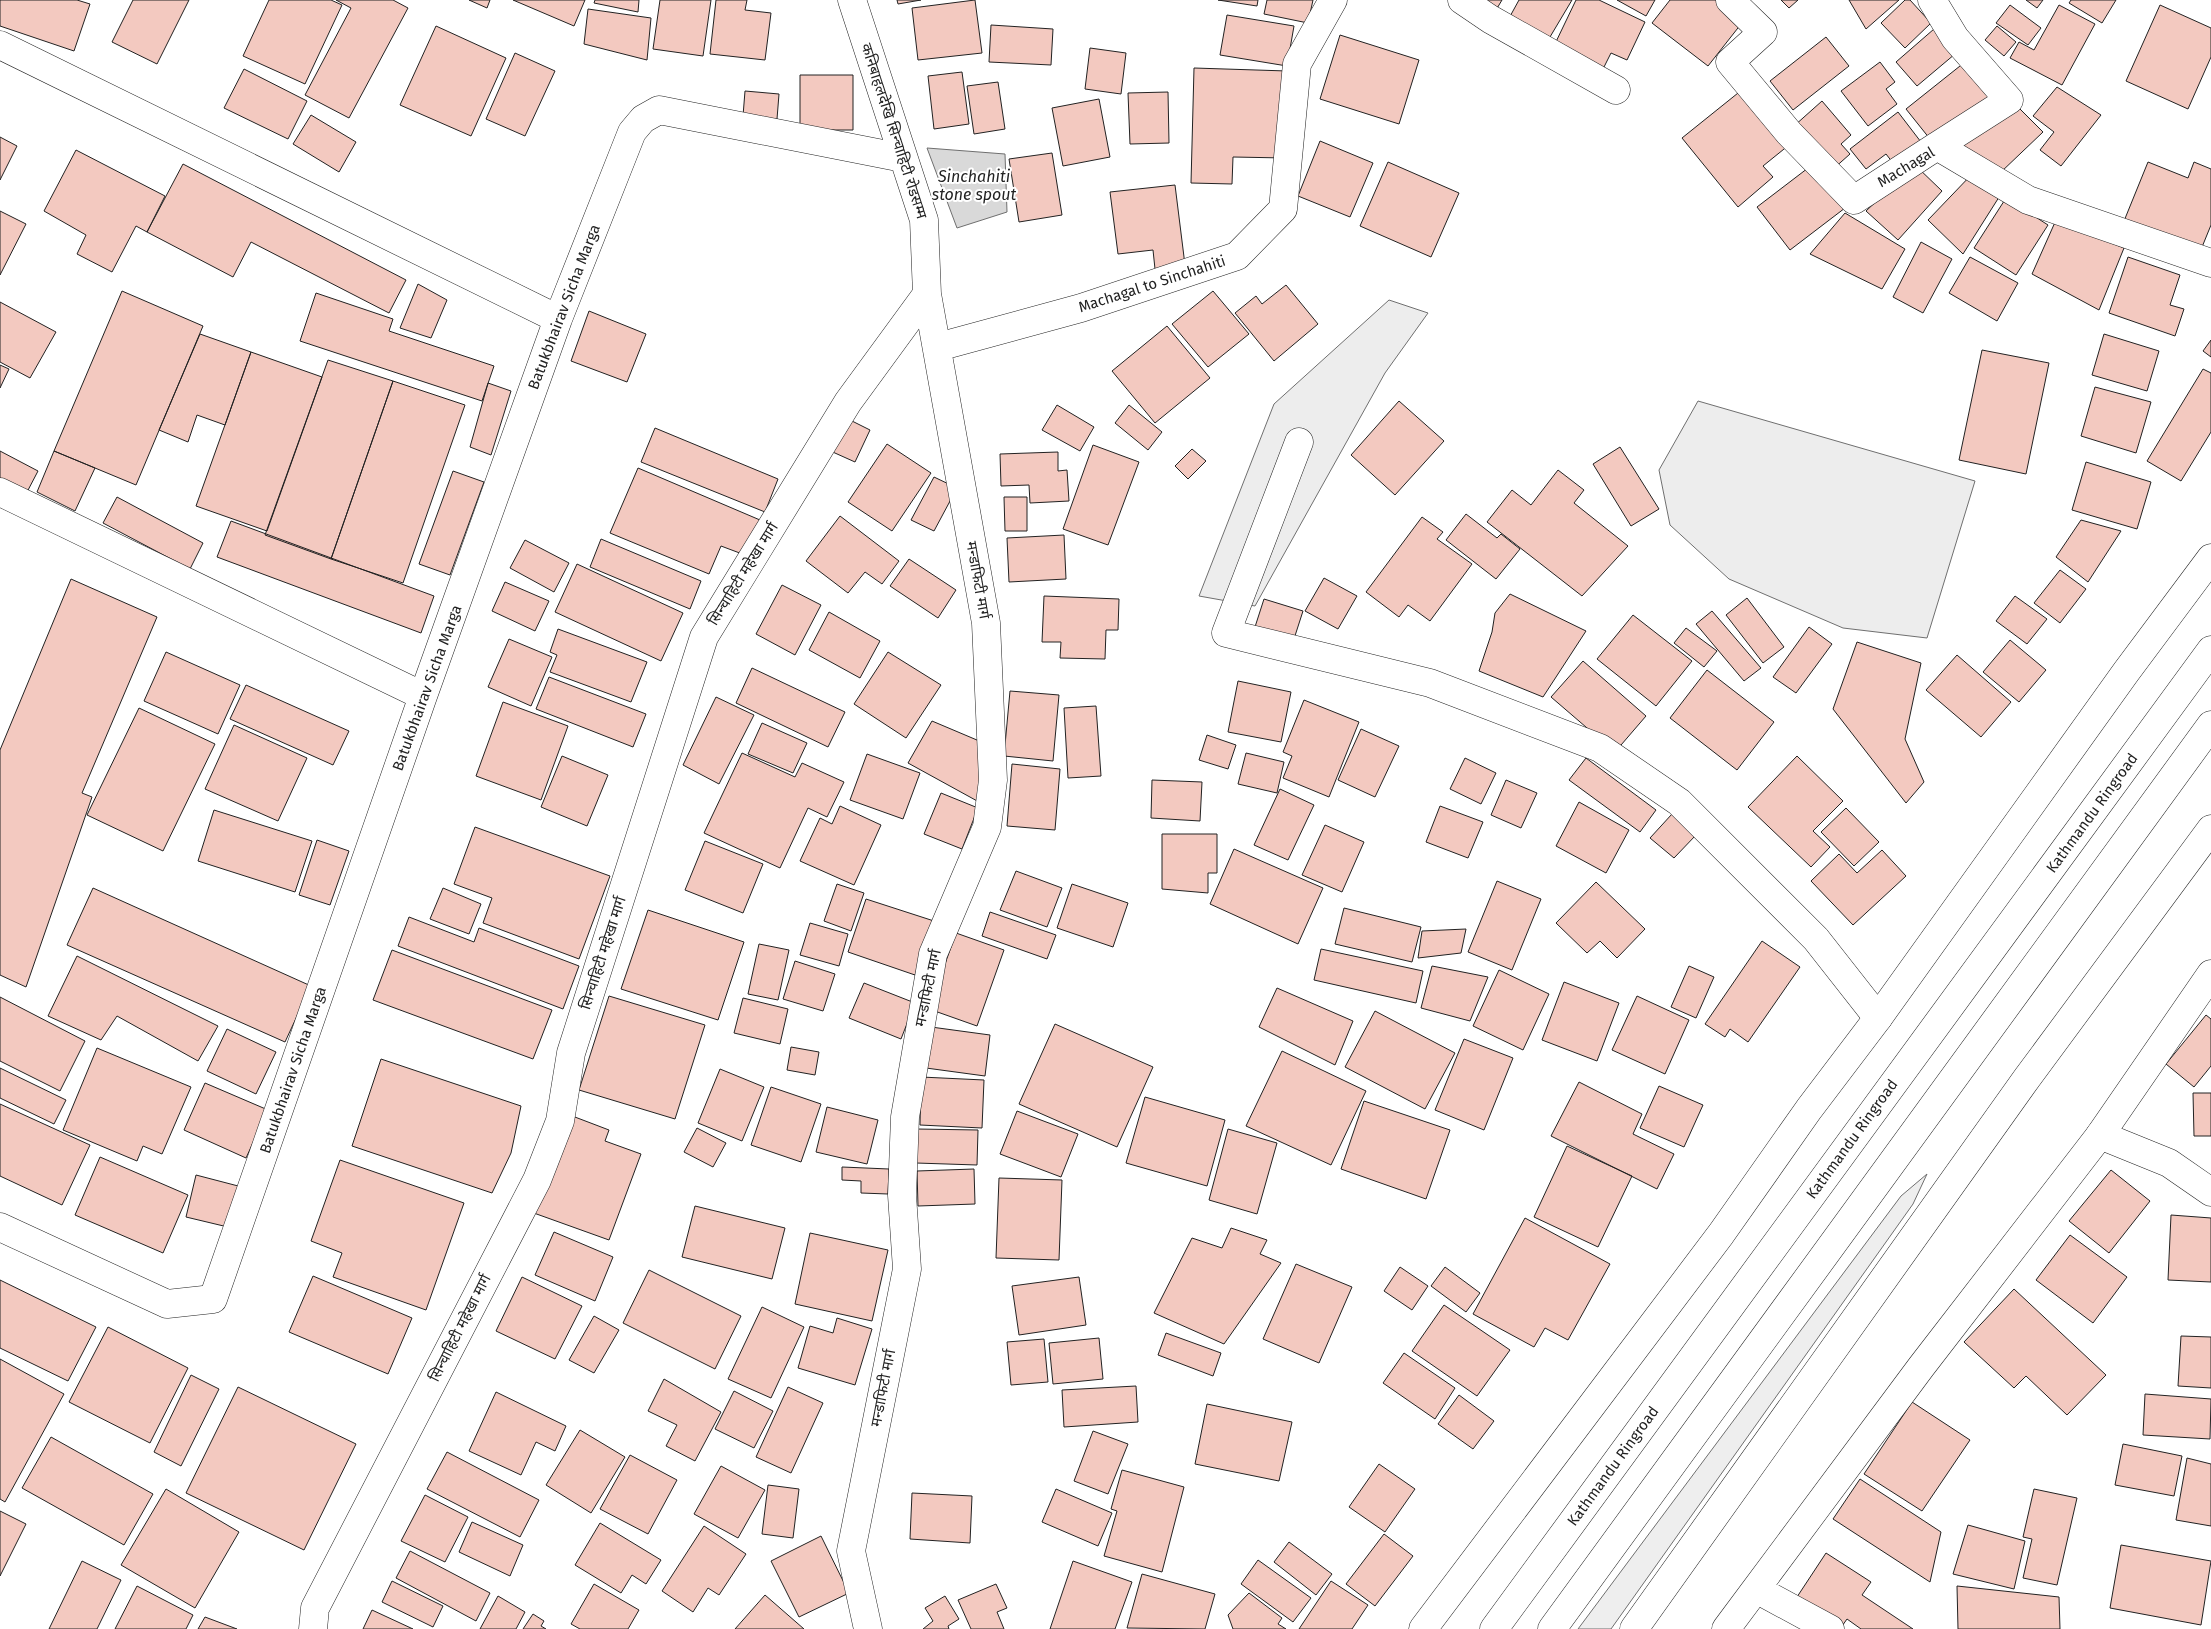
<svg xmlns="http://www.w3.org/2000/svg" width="2211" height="1629" font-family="'Fira Sans','Noto Sans Devanagari',sans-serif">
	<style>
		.green { fill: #eee; stroke: #6f6f6f }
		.parking { fill: #ededed; stroke: #6f6f6f }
		.water { fill: #d9d9d9; stroke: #6f6f6f }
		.building { fill: #f3c9c0; stroke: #222 }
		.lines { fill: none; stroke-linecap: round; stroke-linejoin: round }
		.minor-casing { stroke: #222; stroke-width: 29 }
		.major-casing { stroke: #222; stroke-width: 29 }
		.highway-casing { stroke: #222; stroke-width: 29 }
		.minor { stroke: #fff; stroke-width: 28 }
		.major { stroke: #fff; stroke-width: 28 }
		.highway { stroke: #fff; stroke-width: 28 }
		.labels { text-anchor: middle; stroke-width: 4; stroke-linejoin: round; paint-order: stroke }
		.street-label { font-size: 15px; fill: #222; stroke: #fff }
		.water-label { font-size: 16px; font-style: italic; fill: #222; stroke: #fff }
	</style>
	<rect width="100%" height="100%" fill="#fff"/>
	<path class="green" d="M1927,1174L1913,1204L1611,1629H1578L1901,1196Z"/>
	<path class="parking" d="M1389,300L1428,313L1385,373L1255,606L1199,596L1274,404Z
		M1698,401L1975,481L1927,638L1843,628L1729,579L1670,525L1659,470Z"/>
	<path class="water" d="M927,148L1005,154L1007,212L957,228Z"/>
	<path class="building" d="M0,0H77L90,4L74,51L0,26Z
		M133,0H189L157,64L112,42Z
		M269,0H331L342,5L305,84L243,56Z
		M336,0H393L408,8L349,118L305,95L351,8Z
		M469,0H490L487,8Z
		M513,0H585L574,26Z
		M595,0H639L638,12L594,3Z
		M660,0H711L703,56L653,49Z
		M716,0H747L745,10L771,13L765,60L710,54Z
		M897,0H921L898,4Z
		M975,0L982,53L918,60L912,8Z
		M1218,0H1258L1257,6Z
		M1267,0H1313L1308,23L1264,14Z
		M1478,0H1502L1496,10Z
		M1519,0H1572L1547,42L1508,20Z
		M1576,0H1599L1645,22L1627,60L1611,53L1602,71L1553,48Z
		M1617,0H1655L1646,16Z
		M1670,0H1721L1745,19L1708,66L1652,23Z
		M1781,0H1798L1789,8Z
		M1849,0H1899L1866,29Z
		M1905,0H1910L1931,23L1905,48L1881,23Z
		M2026,0H2043L2037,8Z
		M2071,0H2116L2102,23L2069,3Z
		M2010,5L2041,28L2028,45L1996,23Z
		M2059,5L2095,24L2062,85L2010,58L2019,42L2034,50Z
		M2160,5L2211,28V57L2188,109L2126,81Z
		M588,9L651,18L647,60L584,44Z
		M1227,15L1294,26L1287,66L1220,55Z
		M991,25L1053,29L1051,65L989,62Z
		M436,26L506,58L471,136L400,105Z
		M1997,26L2016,42L2004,56L1985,40Z
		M1934,29L1955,54L1917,86L1896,62Z
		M1340,35L1419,60L1399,124L1320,99Z
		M1826,37L1849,66L1793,110L1770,81Z
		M1090,48L1126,53L1121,94L1085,89Z
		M515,53L555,71L525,136L486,119Z
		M1880,62L1895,82L1886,89L1897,104L1868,126L1841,91Z
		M1965,62L1994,99L1934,144L1906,109Z
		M1194,68L1287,71L1285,158L1233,157L1232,184L1191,183Z
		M244,69L307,101L288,139L224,108Z
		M962,72L969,124L934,129L928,76Z
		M800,75H853V130H800Z
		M998,82L1005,129L974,134L967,86Z
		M2057,87L2101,115L2061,166L2040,150L2054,132L2033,116Z
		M1743,89L1789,145L1763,166L1773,177L1738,207L1682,138Z
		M745,91L779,94L777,119L743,116Z
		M1168,92L1169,143L1130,144L1128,93Z
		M1099,99L1110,157L1063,166L1052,108Z
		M1822,101L1851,135L1841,144L1850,154L1832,170L1794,126Z
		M2019,108L2043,132L2000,173L1954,143Z
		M1898,112L1921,142L1893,163L1886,154L1866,169L1850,149Z
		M311,115L356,142L339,172L293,144Z
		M0,137L17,146L0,180Z
		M1320,141L1373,163L1350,217L1298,196Z
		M76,150L165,196L147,232L136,226L112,272L77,254L86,235L44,211Z
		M1052,153L1062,215L1019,222L1009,159Z
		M1388,162L1459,193L1431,257L1360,226Z
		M2148,162L2188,178L2194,162L2211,169V225L2200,252L2124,221Z
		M183,164L406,280L389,313L251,242L233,277L147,232Z
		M1812,165L1845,208L1790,250L1757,207Z
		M1915,165L1942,191L1898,240L1866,211Z
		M1974,172L2001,194L1963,254L1928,220Z
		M1175,185L1185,265L1155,269L1153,250L1118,254L1110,192Z
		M2006,198L2048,225L2016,275L1974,248Z
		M0,211L26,224L0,275Z
		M1845,213L1905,249L1882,289L1810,254Z
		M2056,220L2124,248L2099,310L2032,274Z
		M1921,242L1952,259L1923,313L1893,297Z
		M1970,257L2018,283L1997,321L1949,293Z
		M2128,257L2180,275L2170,305L2184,309L2175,336L2109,313Z
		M418,284L447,300L431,338L400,328Z
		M1286,285L1318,324L1274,361L1235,313L1256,296L1262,304Z
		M122,291L203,326L136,485L54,451Z
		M1213,291L1249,334L1208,367L1172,324Z
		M316,293L393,319L389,331L494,366L482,401L300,341Z
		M0,302L56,332L30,378L0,362Z
		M589,311L646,334L627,382L571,361Z
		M1167,326L1210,378L1155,423L1112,371Z
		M200,334L251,352L225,425L197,415L188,442L159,430Z
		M2104,334L2159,351L2147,391L2092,375Z
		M2211,340V357L2203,351Z
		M1982,350L2049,363L2026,474L1959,460Z
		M251,352L322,377L267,531L196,506Z
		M328,360L393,381L331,559L265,535Z
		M0,365L9,369L0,388Z
		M2203,369L2211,373V432L2181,481L2147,461Z
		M393,381L465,405L403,583L331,559Z
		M488,383L511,391L491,455L470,447Z
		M2095,387L2151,402L2136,453L2081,436Z
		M1399,401L1444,441L1395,495L1351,455Z
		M1057,405L1094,427L1080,451L1042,430Z
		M1129,405L1162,432L1148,450L1115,423Z
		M844,417L870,430L855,462L826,449Z
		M655,428L778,479L765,512L641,462Z
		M887,444L931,473L892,531L848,502Z
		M1093,445L1139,462L1108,545L1063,529Z
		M1620,447L1659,509L1631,526L1593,464Z
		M1192,449L1206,461L1188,479L1175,466Z
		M0,451L38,471L26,494L0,479Z
		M54,451L95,468L75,511L37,492Z
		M1058,452V471L1067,470L1069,501L1030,503L1029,485L1001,486L1000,454Z
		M2086,462L2151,482L2137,529L2072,510Z
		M638,468L760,520L745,555L721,546L709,574L610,533Z
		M1558,470L1584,490L1574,503L1628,546L1582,596L1487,522L1512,490L1531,505Z
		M453,471L484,482L450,575L419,564Z
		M934,477L957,488L934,531L911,520Z
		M117,497L203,543L190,569L103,523Z
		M1004,497H1027V531H1005Z
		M1466,514L1497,538L1501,534L1520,549L1496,579L1446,540Z
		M840,516L899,561L882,584L865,572L848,593L806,561Z
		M1422,517L1443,532L1437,539L1472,564L1430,621L1408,605L1399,617L1366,592Z
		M2081,520L2121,531L2088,582L2056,557Z
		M231,521L434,596L421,633L217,557Z
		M1064,535L1066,579L1009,582L1007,538Z
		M601,539L701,581L690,609L590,567Z
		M525,540L569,563L554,592L510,568Z
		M909,559L956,590L938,618L890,586Z
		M577,564L683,613L661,661L555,612Z
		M2060,570L2086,589L2060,623L2034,603Z
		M1324,578L1357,596L1338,629L1305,611Z
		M71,579L157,617L82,793L92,797L26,987L0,975V750Z
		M505,582L549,601L535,631L492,611Z
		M782,585L821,605L795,655L756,634Z
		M1510,594L1586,631L1543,697L1479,671L1492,632L1495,613Z
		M1044,596L1119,599L1118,630H1106L1105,659L1060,658L1061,642H1042Z
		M2015,596L2047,619L2027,644L1996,621Z
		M1747,598L1784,647L1763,663L1726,615Z
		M1264,599L1303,611L1293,642L1254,630Z
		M1712,611L1761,668L1744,681L1696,624Z
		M829,612L880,641L860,678L809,650Z
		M1633,615L1692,661L1656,706L1597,659Z
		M1809,627L1832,644L1796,693L1773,677Z
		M1686,628L1717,651L1704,667L1674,643Z
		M558,629L647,662L631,702L550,672L557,655L550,652Z
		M509,639L552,657L531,706L488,687Z
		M2010,640L2046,670L2019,702L1983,672Z
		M1857,642L1921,663L1905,739L1924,782L1906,803L1833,709Z
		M166,652L240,685L218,734L144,701Z
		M888,652L941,685L906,738L854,704Z
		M1957,655L2011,702L1981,737L1926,690Z
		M1583,661L1646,716L1615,752L1551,697Z
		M752,668L845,712L828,747L736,703Z
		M1707,670L1774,722L1737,770L1670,718Z
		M549,677L646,714L633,747L536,709Z
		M1238,681L1291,692L1281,742L1228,732Z
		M246,685L349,731L333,765L230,719Z
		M1010,691L1059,695L1053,761L1004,756Z
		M716,697L754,715L719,784L683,765Z
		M1304,700L1359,722L1329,797L1283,778L1292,756L1283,752Z
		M503,702L568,726L541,800L476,776Z
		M1096,706L1101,776L1068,778L1064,708Z
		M139,708L215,744L163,851L87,815Z
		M932,721L984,743L979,802L908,763Z
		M762,723L807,743L793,773L748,754Z
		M234,725L307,758L278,821L205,789Z
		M1361,729L1399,746L1375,797L1338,780Z
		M1207,735L1236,745L1228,769L1199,760Z
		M742,753L795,777L802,763L844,782L827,817L808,808L780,868L704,833Z
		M1246,753L1284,762L1277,793L1238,784Z
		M867,754L920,773L903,819L850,800Z
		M562,756L608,775L587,826L541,807Z
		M1797,756L1843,801L1813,831L1830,847L1811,867L1748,807Z
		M1465,758L1496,773L1481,804L1450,789Z
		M1586,758L1656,810L1640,832L1569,780Z
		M1012,764L1060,769L1055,830L1007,826Z
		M1152,780L1202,782L1200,821L1151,818Z
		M1506,780L1537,793L1521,828L1491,815Z
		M1280,789L1314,805L1288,860L1254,845Z
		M941,793L978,808L962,849L924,834Z
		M1579,802L1629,830L1606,873L1556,846Z
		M840,806L881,825L854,885L800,861L820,818L832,824Z
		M1440,806L1483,822L1468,858L1426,842Z
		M1846,808L1879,842L1854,866L1821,832Z
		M214,810L312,841L295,892L198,861Z
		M1672,814L1696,835L1674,858L1650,838Z
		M1325,825L1364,842L1342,892L1302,875Z
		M475,827L610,876L579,959L483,923L492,898L454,884Z
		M1162,834H1217V873H1208V893L1162,889Z
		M317,840L349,851L330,905L299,895Z
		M705,841L763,864L743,913L685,890Z
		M1234,849L1323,888L1298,944L1210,904Z
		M1882,850L1906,876L1853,925L1811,881L1839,854L1857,873Z
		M1016,871L1062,888L1047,927L1000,910Z
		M1497,881L1541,899L1512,970L1468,952Z
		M1596,882L1645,929L1617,958L1600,941L1587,953L1556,923Z
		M837,884L864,893L851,931L824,921Z
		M1072,884L1128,903L1113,947L1057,928Z
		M93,888L311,986L285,1042L67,945Z
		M443,888L481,904L469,934L430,919Z
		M866,899L934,921L915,975L848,952Z
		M1344,908L1421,927L1412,962L1335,944Z
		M648,910L744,942L718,1020L621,989Z
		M990,912L1056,935L1047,959L982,936Z
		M409,917L474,942L479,928L579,966L563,1009L398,946Z
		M810,923L848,934L839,966L800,955Z
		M1466,929L1461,953L1418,958L1422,931Z
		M956,933L1004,950L977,1026L929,1009Z
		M1762,941L1800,967L1748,1042L1730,1029L1725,1037L1705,1024Z
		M759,944L789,950L778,1000L748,994Z
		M1321,949L1423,971L1416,1003L1314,980Z
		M392,950L552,1010L533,1059L373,1000Z
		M77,956L218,1026L198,1061L117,1016L101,1040L48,1016Z
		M795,961L835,974L823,1011L783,999Z
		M1432,966L1488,977L1470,1021L1421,1008Z
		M1689,966L1714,977L1696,1018L1671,1007Z
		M1499,970L1549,994L1523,1050L1473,1026Z
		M1564,982L1619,1003L1597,1061L1542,1040Z
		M864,983L915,1003L901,1039L849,1018Z
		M1277,988L1353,1021L1335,1065L1259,1027Z
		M609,996L705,1025L675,1119L579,1090Z
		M1637,996L1689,1020L1665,1074L1612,1050Z
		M0,997L85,1041L60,1091L0,1061Z
		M743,998L788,1009L780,1044L734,1033Z
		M1375,1011L1455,1053L1425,1109L1345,1067Z
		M2206,1015L2211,1019V1066L2194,1087L2166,1064Z
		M1055,1024L1153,1067L1117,1147L1019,1104Z
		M931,1027L990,1035L985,1076L926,1068Z
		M227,1029L276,1052L256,1094L207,1071Z
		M1464,1039L1513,1058L1484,1130L1435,1110Z
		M791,1047L819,1052L815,1075L787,1070Z
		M97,1048L191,1087L162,1154L143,1146L137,1161L63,1130Z
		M1282,1051L1366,1091L1331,1165L1246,1126Z
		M381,1059L521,1106L511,1153L492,1193L352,1146Z
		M0,1068L66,1100L54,1124L0,1098Z
		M720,1069L764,1087L742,1141L698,1123Z
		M921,1077L984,1080L982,1128L920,1125Z
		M1579,1082L1642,1114L1633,1134L1674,1154L1657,1189L1551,1136Z
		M205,1083L268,1110L246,1158L184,1130Z
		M1659,1086L1703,1105L1684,1147L1640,1128Z
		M771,1087L821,1104L801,1162L751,1145Z
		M2193,1093H2211V1136H2194Z
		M1145,1097L1225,1120L1207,1186L1126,1163Z
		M1364,1101L1450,1130L1426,1199L1341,1169Z
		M0,1104L90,1145L62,1205L0,1176Z
		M827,1107L878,1120L867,1164L816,1152Z
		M1017,1111L1078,1134L1061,1177L1000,1154Z
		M567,1114L609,1130L605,1141L641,1154L609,1240L531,1212Z
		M697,1128L726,1143L713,1167L684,1152Z
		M917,1129L978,1130L977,1165L916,1163Z
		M1228,1129L1277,1143L1257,1214L1209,1200Z
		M1567,1146L1632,1176L1598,1247L1534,1217Z
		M100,1157L188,1195L163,1253L75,1215Z
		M340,1160L464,1203L426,1310L333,1277L342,1253L311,1241Z
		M842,1167L889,1169L888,1194L861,1193V1181L842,1180Z
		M974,1169L975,1204L918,1206L917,1171Z
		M2111,1170L2150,1201L2109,1253L2069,1221Z
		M196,1175L242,1187L232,1228L186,1217Z
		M999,1178L1062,1180L1059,1260L996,1258Z
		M695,1206L785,1228L772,1279L682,1257Z
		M2171,1215L2211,1218V1282L2168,1280Z
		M1525,1218L1610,1264L1568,1340L1545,1328L1534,1347L1473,1314Z
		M1231,1228L1267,1240L1260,1254L1281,1263L1224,1344L1154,1313L1192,1238L1222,1248Z
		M554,1232L613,1257L595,1301L535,1275Z
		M810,1233L888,1250L872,1321L795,1304Z
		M2070,1235L2127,1277L2093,1323L2036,1280Z
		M1296,1264L1352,1287L1319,1363L1263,1339Z
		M1400,1267L1428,1286L1412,1310L1384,1291Z
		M1445,1267L1480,1293L1466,1312L1431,1286Z
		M649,1270L741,1316L715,1369L623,1323Z
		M313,1276L412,1318L388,1374L289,1332Z
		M522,1277L582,1306L555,1359L496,1331Z
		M1079,1277L1086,1325L1019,1335L1012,1286Z
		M0,1280L96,1327L68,1381L0,1348Z
		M2014,1289L2106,1375L2067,1415L2026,1376L2014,1388L1964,1342Z
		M1444,1305L1510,1350L1477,1396L1412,1351Z
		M762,1307L804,1327L771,1398L728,1379Z
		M594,1316L619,1330L594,1373L569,1360Z
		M837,1318L872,1329L855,1385L798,1368L810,1326L833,1333Z
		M108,1327L188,1368L150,1443L69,1402Z
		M1166,1333L1221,1353L1213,1376L1158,1355Z
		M2181,1336L2211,1337V1388L2178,1386Z
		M1099,1338L1103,1379L1053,1384L1049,1343Z
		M1044,1339L1048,1382L1011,1385L1007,1342Z
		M1404,1353L1455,1388L1435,1419L1383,1383Z
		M0,1359L64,1394L5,1502L0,1499Z
		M191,1375L219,1389L181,1466L154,1452Z
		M664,1379L721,1412L695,1461L666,1446L677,1425L648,1411Z
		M1136,1386L1138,1422L1064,1427L1062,1390Z
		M238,1387L356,1444L304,1550L186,1493Z
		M788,1387L823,1403L791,1473L756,1457Z
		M734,1391L773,1411L754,1448L715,1429Z
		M496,1392L566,1426L555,1451L536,1442L521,1475L469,1451Z
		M2145,1394L2211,1399L2210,1439L2143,1435Z
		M1459,1395L1494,1421L1473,1449L1438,1424Z
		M1912,1402L1970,1440L1922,1511L1864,1474Z
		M1207,1404L1292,1422L1279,1481L1195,1464Z
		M580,1430L625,1457L591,1513L546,1485Z
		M1093,1431L1128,1444L1108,1494L1074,1481Z
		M51,1437L153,1494L124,1545L22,1488Z
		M2123,1444L2182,1456L2174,1496L2115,1485Z
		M447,1452L539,1500L520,1537L427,1489Z
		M630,1455L677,1480L648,1534L600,1509Z
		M2187,1458L2211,1464V1526L2176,1520Z
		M1379,1464L1415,1489L1385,1532L1349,1507Z
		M721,1466L765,1490L738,1538L694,1514Z
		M1122,1470L1184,1487L1162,1572L1104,1556L1117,1511L1111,1509Z
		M1860,1479L1941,1532L1930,1582L1833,1519Z
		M768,1485L799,1489L793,1538L762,1534Z
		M166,1489L239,1532L195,1608L121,1565Z
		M1056,1489L1112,1513L1098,1546L1042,1522Z
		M2034,1489L2077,1498L2057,1585L2023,1578L2032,1539L2023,1537Z
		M912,1493L972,1496L970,1543L910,1539Z
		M425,1495L468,1517L445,1562L401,1541Z
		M0,1511L26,1524L0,1576Z
		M472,1522L523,1545L510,1576L459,1552Z
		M600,1523L661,1560L646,1584L632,1575L621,1593L575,1565Z
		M1968,1525L2025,1541L2014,1589L1953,1574Z
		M704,1526L746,1554L719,1595L708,1588L693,1612L662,1591Z
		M1384,1534L1413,1556L1375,1606L1346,1584Z
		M821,1536L849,1593L799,1617L771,1561Z
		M1289,1542L1332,1574L1316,1595L1274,1562Z
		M2121,1545L2211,1561L2201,1625L2110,1608Z
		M410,1551L490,1593L476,1621L396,1578Z
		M1826,1553L1871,1582L1862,1595L1913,1629H1861L1847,1619L1840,1629L1795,1600Z
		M1258,1560L1311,1598L1293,1622L1241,1584Z
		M82,1561L121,1580L97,1629H49Z
		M1073,1561L1132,1582L1115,1629H1050Z
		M1142,1574L1215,1594L1205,1629L1127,1628Z
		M392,1581L443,1606L433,1627L382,1602Z
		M1331,1581L1368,1605L1352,1629H1299Z
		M594,1584L639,1610L628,1629H580L571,1624Z
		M996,1584L1007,1608L997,1612L1004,1629H971L958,1600Z
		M137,1586L193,1615L186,1629H115Z
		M1957,1586L2059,1597L2060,1629H1958Z
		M1249,1593L1282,1618L1278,1624L1286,1629H1233L1228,1615Z
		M765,1595L804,1629H735Z
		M498,1596L525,1612L516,1629H480Z
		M945,1596L959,1619L948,1626L949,1629H923L933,1621L925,1608Z
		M372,1610L413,1629H363Z
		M533,1614L544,1621L541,1626L546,1629H523Z
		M205,1617L237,1629H198Z"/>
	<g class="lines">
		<g class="minor-casing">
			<path id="minor" d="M852,0L924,220L927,294L986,623L993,780L987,827L933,954L905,1117L902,1195L907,1269L851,1551L868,1629
				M1462,0L1490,19L1616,90
				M1730,0L1763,32L1730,62L1789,133L1854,200L1937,146L2028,200L2211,263
				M1932,0L1955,38L2009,100L1937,146
				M0,45L558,319
				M938,347L1081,308L1237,256L1283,209L1297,64L1333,0
				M1299,442L1226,633L1430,683L1600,748L1679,802L1816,939L1878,1018
				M0,492L423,696
				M0,1227L167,1304L213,1299L423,696L558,319L632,132L643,119L659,110L903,158
				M1756,1589L1830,1629
				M313,1629L315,1608L537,1180L560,1121L571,1053L704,637L848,402L927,294
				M1726,1629L1921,1367L2100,1135L2211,974"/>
		</g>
		<g class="major-casing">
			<path id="major" d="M2100,1135L2169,1163L2211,1192
				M1423,1629L1721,1234L1809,1109L1878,1018L2126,672L2211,558
				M1634,1629L2027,1078L2211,829"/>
		</g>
		<g class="highway-casing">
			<path id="highway" d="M1494,1629L2211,650
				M1552,1629L2211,725"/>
		</g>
		<use href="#minor" class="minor"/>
		<use href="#major" class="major"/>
		<use href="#highway" class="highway"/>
	</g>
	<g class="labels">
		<g class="street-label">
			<text transform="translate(894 131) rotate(72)" y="5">कनिबाहलदेखि सिन्चाहिटी रोडसम्म</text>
			<text transform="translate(1906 167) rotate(-31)" y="5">Machagal</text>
			<text transform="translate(1152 284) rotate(-18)" y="5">Machagal to Sinchahiti</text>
			<text transform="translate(564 307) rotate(-69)" y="5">Batukbhairav Sicha Marga</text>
			<text transform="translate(743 574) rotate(-58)" y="5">सिन्चाहिटी महेखा मार्ग</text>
			<text transform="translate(978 580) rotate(80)" y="5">मन्डाफिटी मार्ग</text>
			<text transform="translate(427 688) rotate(-70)" y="5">Batukbhairav Sicha Marga</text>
			<text transform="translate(2092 813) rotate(-54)" y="5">Kathmandu Ringroad</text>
			<text transform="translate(603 953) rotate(-72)" y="5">सिन्चाहिटी महेखा मार्ग</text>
			<text transform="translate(928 988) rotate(-78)" y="5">मन्डाफिटी मार्ग</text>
			<text transform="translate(293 1070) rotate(-71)" y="5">Batukbhairav Sicha Marga</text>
			<text transform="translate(1852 1139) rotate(-54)" y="5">Kathmandu Ringroad</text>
			<text transform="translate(460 1328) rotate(-63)" y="5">सिन्चाहिटी महेखा मार्ग</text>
			<text transform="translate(883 1388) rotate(-79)" y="5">मन्डाफिटी मार्ग</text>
			<text transform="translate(1613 1466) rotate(-54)" y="5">Kathmandu Ringroad</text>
		</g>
		<g class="water-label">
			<text x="974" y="182">Sinchahiti<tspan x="974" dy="18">stone spout</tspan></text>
		</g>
	</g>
</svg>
